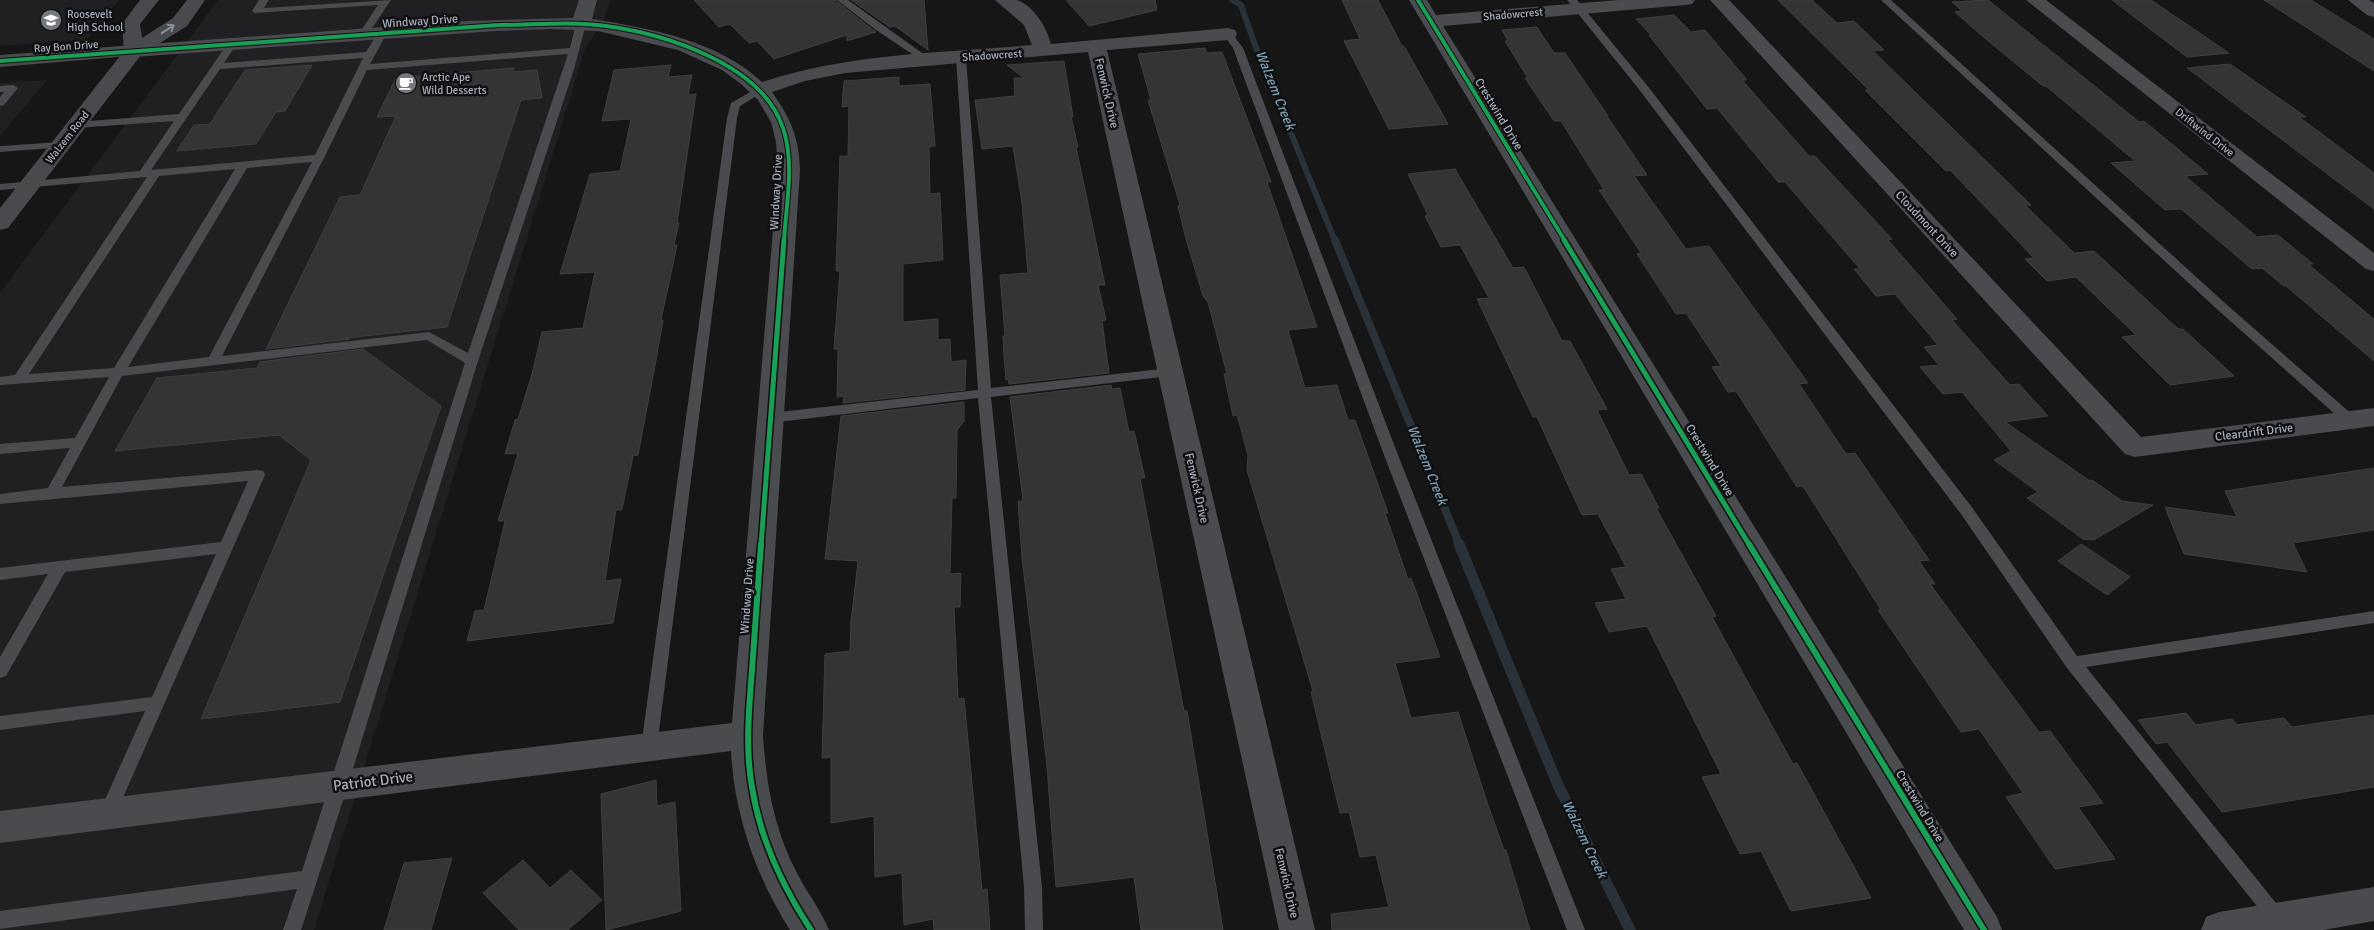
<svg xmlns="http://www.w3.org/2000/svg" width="2374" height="930" font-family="Signika,sans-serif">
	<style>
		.built { fill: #202022 }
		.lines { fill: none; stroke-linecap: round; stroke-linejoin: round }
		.stream-far2 { stroke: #283238; stroke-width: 6 }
		.stream-far1 { stroke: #283238; stroke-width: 8 }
		.stream { stroke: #283238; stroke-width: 11 }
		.building { fill: #343435; stroke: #3e3f42 }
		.service { fill: #4a4b4f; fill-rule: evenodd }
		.minor { fill: #4a4b4f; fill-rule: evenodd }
		.tertiary { fill: #4a4b4f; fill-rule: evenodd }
		.secondary { fill: #484a4d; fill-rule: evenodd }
		.cycleway-far2-casing { stroke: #101012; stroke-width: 6 }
		.cycleway-far1-casing { stroke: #101012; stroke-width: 8 }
		.cycleway-casing { stroke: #101012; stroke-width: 9 }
		.cycleway-far2 { stroke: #1a9f57; stroke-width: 4 }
		.cycleway-far1 { stroke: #1a9f57; stroke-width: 5 }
		.cycleway { stroke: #1a9f57; stroke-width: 6 }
		.oneway { stroke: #8a8f98 }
		.labels { text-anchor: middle; stroke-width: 5; stroke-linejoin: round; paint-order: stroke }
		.far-poi-label { font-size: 11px; fill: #a6adb8; stroke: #101012; text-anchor: start }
		.far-street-label { font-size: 11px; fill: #a6adb8; stroke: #101012 }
		.street-label { font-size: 12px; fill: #a6adb8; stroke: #101012 }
		.water-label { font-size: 14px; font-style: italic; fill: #7c9fb4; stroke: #101012 }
		.near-street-label { font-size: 15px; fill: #a6adb8; stroke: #101012 }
	</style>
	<rect width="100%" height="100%" fill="#161616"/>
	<path class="built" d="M0,0H119L86,40L0,46Z
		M218,0H610L604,20L585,49L314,930H0V293Z
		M47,80L0,136V83Z"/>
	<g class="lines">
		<path class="stream-far2" d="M1232,0L1241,5L1255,45L1335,241"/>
		<path class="stream-far1" d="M1335,240L1460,546"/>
		<path class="stream" d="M1459,544L1557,783L1630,930"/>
	</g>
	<path class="building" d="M694,0H835L876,32L847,41V35L774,59L757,41L749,43L730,24L719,27Z
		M851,0H924L928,50L895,26L890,27Z
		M1066,0H1155L1157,10L1089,26Z
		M1342,0H1378L1402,46H1404L1448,124L1389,129L1344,41L1360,39Z
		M1778,0H1812L1837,23L1854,21L1884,50L1873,51L2031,205H2025L2074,253L2094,251L2178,329H2183L2234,376L2170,385L2122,337L2136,335L2076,277L2047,281L2025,259L2034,258L1950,170L1946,171L1865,90H1869Z
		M1988,0L2139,122L2144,121L2208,174L2185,176L2257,237L2278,235L2313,264H2308L2374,319V361L2286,286H2284L2262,268L2252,269L2181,209L2165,210L2111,163L2135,161L2046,86H2043L1987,40L1955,12L1962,11L1952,2Z
		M2112,0H2151L2229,53L2187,57Z
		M2264,0H2311L2374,39V71Z
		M1674,15L1691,32L1705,30L1747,80H1742L1809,156H1815L1892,239L1888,240L1957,319L1952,320L2010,385L2019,384L2048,416L2005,422L2090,481L2092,480L2122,501L2153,505L2094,540L2083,539L2027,498L2038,492L1994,460L2011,451L1962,392L1943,394L1920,367L1939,365L1924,347L1938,345L1895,294L1876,296L1854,269H1860L1785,182H1778L1717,108L1707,109L1649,35H1651L1636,19Z
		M1537,27L1554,53H1565L1608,116H1607L1647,175L1634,176L1686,249L1709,246L1808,383L1799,384L1846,454L1855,453L1929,560L1919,561L1935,584H1930L2039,732L2050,731L2103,803L2078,807L2115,859L2055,869L2006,797L2023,793L1979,729L1961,732L1878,610H1881L1803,486L1797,487L1736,391L1728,392L1712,367L1721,366L1686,313L1676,314L1637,254L1641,253L1599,190H1604L1561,121H1554L1525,78H1528L1505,41H1508L1502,30Z
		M1205,48L1207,53L1222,52L1271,182H1267L1317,327L1288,330L1305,388L1337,385L1348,420H1355L1388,513H1385L1408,579L1411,578L1440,657L1395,663L1411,718L1458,712L1486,799L1504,850H1506L1530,930H1332L1331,914L1389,907L1376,855L1360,857L1349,812L1340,813L1311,692L1313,691L1247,470L1248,455L1237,415L1233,416L1224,374H1227L1208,302L1203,296L1186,239L1178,206L1180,205L1148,100H1151L1138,54Z
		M1064,61L1073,117H1071L1078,147H1076L1105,285H1098L1106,320L1102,321L1109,373L1009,384L1008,379L1006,380L1004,356L1003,336H1005L1000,275L1028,273L1022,203L1013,146L982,149L975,100L1015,96L1014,78H1024L1007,65Z
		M2230,64L2306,117H2299L2374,173V209L2187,68Z
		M312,65L285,111L276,112L256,144L177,151L194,125L210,124L245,70Z
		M671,65L668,77L692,75L688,95L696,94L677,223H679L674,245H677L661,320H663L656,360L638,455L633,456L622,510H616L605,581L621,579L613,623L467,641L475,611L484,610L505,521H498L518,453L505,454L515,420L518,419L532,374L542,332L583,328L595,272L560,274L590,174L620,171L631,119L602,121L614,70Z
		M514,68L513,72L537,70L542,98L521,100L447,327L346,338L349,339L266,349L340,197L360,195L396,116L377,117L396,78Z
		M899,77V86L930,84L935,146L929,147L930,194L940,193L943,260L903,264V322L938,319V340L950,339L951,362L966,360L965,390L843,403L844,396L837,397L838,349H834L840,271H836L840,156H848L849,106L842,107L844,81Z
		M1455,169L1513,268L1524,267L1562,341H1570L1607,409L1597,410L1629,475L1641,474L1659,508H1656L1716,616L1712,617L1793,764L1797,763L1871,898L1791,911L1761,851L1740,854L1702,777L1721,774L1647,626L1609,632L1595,603L1626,599L1611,569L1626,567L1598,514L1582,515L1537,417H1533L1477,299L1489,298L1460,245L1441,247L1425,216L1428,215L1408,174Z
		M363,349L441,406L340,702L201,719L311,460L279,435L115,451L157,378L257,368L260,362Z
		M1111,385L1112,389L1120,388L1129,432L1134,431L1145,478H1140L1184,711H1187L1223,930H1141L1134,877L1056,887L1047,766L1022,558L1018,501H1023L1010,397Z
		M964,402V421L957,430L956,498H952L950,574L961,573L960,607H954L958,699L964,698L982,890L987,889L990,930H934L933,919L904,925L902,873L875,877L874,816L831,823V757L822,758L825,654L850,651L851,622L858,561L825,559L841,416Z
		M2374,468V530L2293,543L2307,572L2184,554L2165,507L2237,517L2225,491Z
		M2081,544L2089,549L2130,577L2107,595L2058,561Z
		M2186,713L2196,725L2232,719L2237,725L2284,718L2292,727L2374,715V787L2222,812L2167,742L2156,744L2138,720Z
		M656,780L657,806L675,802L681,911L606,930L601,794Z
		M452,858L431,930H384L404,863Z
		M523,860L550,888L571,870L602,900L568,930H519L483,893Z"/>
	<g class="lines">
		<path class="service" d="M259,0H269L264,8L391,0L366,37L363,38L358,35L378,5L254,13L252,11Z
			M837,0H848L932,60L924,62L876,30Z
			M1567,0H1577L1646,84L1971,506L2077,656L2374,611V623L2086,667L2284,913L2287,919L2284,925L2278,928L2272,925L2067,668L1961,514L1638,88Z
			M1881,0H1891L2226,304L2355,417L2357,420L2355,423H2345L2218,310Z
			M581,21L586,24L574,69L478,361L348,785L301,930H283L297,889L0,929V911L302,871L465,363L427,340L122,376L62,487L258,470L263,471L265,475L114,818L108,821L102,818L99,813L145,711L0,730V716L152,697L216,554L65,572L6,676L0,678V657L48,574L0,580V568L221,542L248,481L0,504V494L48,488L70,448L0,454V444L75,438L109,377L0,385V377L15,375L147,177L0,190V184L140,171L174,121L76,128L71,125L76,122L179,114L228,43L236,45L224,63L366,52L379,31H385L387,33L370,64L570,48L576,24ZM568,54L468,353L429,332L222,356L324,158L367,70ZM363,58L315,155L151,170L220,69ZM312,162L209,357L128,367L247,168ZM235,169L114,368L29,374L159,176Z
			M1225,32H1231L1243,48L1398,455L1585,930H1567L1384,455L1233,48L1223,34Z
			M961,55L966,58L991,388L1170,368L1176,372L1170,376L991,397L1042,887L1043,930H1025L1024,887L978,398L770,423L763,418L770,413L978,390L956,58Z
			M13,85L18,88L4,105L0,106V97L4,92H0V86Z
			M759,87L764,90L763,92L740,106L737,118L657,747L655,752L649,754L643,752L641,747L727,118L731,103Z
			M61,142L66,145L65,147L0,152V146Z"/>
		<path class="minor" d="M579,0H597L592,19C649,28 719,41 762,82C849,53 942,53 1032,45L1024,25L995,0C1001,0 1010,0 1016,0C1033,4 1047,28 1051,44L1228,28L1235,30L1237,34L1235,38L1228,40L1107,50L1315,930H1279L1088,52L845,73L805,81L772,92C791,119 799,137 800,170L763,735C766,783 774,830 797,873C807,893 821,910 829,930H790C756,877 734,814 731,751L0,843V811L732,723L778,170L776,142L771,122L758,100L741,84L722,70L678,50L598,31L551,29L495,31L134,57L127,55L124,51L127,47L134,45L468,21L573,18Z
			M1409,0H1427L1436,15L1619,0H1695L1692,4L1686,5L1443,26L1997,917L2002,930H1964Z
			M1710,0H1729L2141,437L2374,408V426L2135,457L2125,454Z
			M2026,0H2046L2374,253V271L2366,269Z
			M2348,0H2369L2374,3V17L2367,15Z
			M2374,887V921L2323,930H2201L2206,917L2219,912Z"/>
		<path class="tertiary" d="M134,45L141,47L144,51L141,55L0,67V55Z"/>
		<path class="secondary" d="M140,0H159L140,24L142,38L173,18L187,0H205L187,26L141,55L8,228L0,230V208L124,51L122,24Z"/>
		<g class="cycleway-far2-casing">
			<path id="cycleway-far2" d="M1418,0L1565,241
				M0,61L499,25C534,25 570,21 606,26C665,34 762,64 783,128C795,163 786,205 784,241"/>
		</g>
		<g class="cycleway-far1-casing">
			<path id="cycleway-far1" d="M1564,240L1750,546
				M761,546L784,240"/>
		</g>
		<g class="cycleway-casing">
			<path id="cycleway" d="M761,544C758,586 755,628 752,670C749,709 745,748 752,787C760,839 782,886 811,930
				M1749,544L1984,930"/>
		</g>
		<use href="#cycleway-far2" class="cycleway-far2"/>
		<use href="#cycleway-far1" class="cycleway-far1"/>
		<use href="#cycleway" class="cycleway"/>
	</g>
	<defs><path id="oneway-shaft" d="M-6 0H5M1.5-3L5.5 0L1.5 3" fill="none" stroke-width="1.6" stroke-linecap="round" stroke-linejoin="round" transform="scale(1.25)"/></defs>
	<use class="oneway" href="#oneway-shaft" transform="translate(168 29) rotate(-33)"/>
	<defs>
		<g id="school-disc" transform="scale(1.125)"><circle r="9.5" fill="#74787f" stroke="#101012"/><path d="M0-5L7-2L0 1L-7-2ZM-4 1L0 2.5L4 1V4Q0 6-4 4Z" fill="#fff"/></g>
		<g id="cafe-disc" transform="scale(1.125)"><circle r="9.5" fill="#74787f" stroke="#101012"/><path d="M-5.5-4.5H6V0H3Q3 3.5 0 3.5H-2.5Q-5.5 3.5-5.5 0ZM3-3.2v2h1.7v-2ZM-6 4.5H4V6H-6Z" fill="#fff"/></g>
	</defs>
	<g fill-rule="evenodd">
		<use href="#school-disc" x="51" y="20"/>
		<use href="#cafe-disc" x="406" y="83"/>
	</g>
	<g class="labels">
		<g class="far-poi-label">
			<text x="67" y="18">Roosevelt<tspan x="67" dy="13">High School</tspan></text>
			<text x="422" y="81">Arctic Ape<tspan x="422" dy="13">Wild Desserts</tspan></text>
		</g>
		<g class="far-street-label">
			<text transform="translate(1513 14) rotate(-5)" y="4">Shadowcrest</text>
			<text transform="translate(66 46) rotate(-4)" y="4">Ray Bon Drive</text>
			<text transform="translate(992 55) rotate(-4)" y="4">Shadowcrest</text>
			<text transform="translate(2205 132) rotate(38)" y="4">Driftwind Drive</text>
			<text transform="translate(67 137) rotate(-52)" y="4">Walzem Road</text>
		</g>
		<g class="street-label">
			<text transform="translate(420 21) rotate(-4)" y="4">Windway Drive</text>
			<text transform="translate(1107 93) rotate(77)" y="4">Fenwick Drive</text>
			<text transform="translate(1499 114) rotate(59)" y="4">Crestwind Drive</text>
			<text transform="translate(776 192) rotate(-87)" y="4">Windway Drive</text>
			<text transform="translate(1927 224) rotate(47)" y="4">Cloudmont Drive</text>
			<text transform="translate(2254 432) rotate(-7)" y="4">Cleardrift Drive</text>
			<text transform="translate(1710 460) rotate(59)" y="4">Crestwind Drive</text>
			<text transform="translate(1197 488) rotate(77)" y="4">Fenwick Drive</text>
			<text transform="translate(747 596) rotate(-86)" y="4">Windway Drive</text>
			<text transform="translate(1920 806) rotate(59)" y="4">Crestwind Drive</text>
			<text transform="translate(1287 883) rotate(77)" y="4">Fenwick Drive</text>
		</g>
		<g class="water-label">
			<text transform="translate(1276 90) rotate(68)" y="5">Walzem Creek</text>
			<text transform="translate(1428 465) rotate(68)" y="5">Walzem Creek</text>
			<text transform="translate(1585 839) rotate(64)" y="5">Walzem Creek</text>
		</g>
		<g class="near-street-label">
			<text transform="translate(373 781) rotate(-7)" y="5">Patriot Drive</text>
		</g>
	</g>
</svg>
